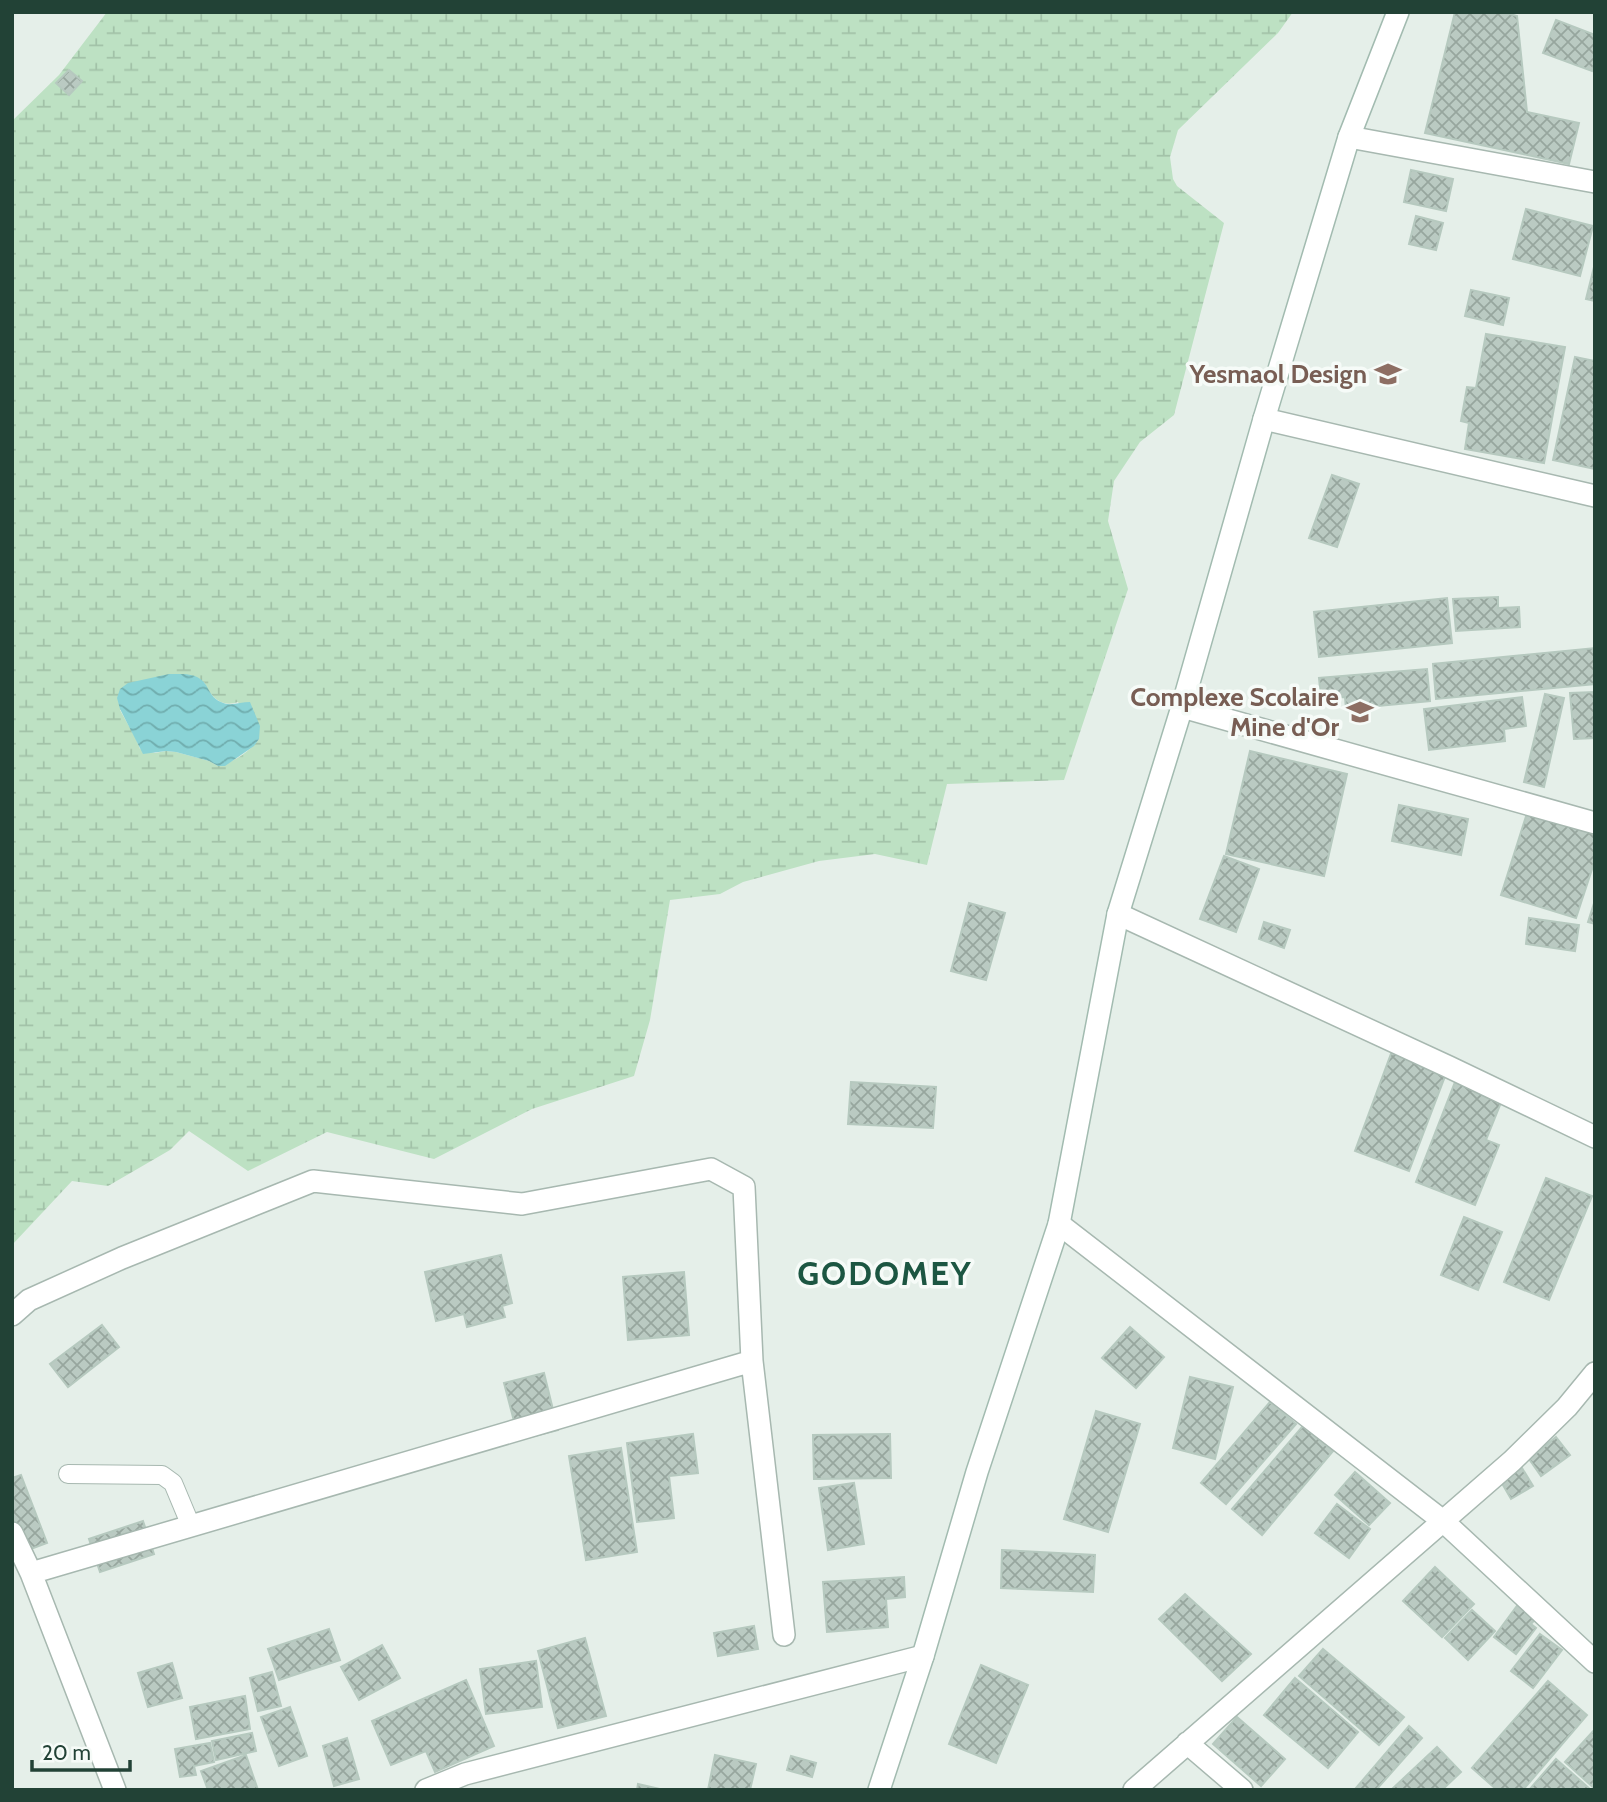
<svg xmlns="http://www.w3.org/2000/svg" width="1607" height="1802" font-family="Cabin,sans-serif">
	<style>
		.wetland { fill: url(#wetland-marsh); fill-rule: evenodd }
		.water { fill: url(#water-waves) }
		.building { fill: url(#building-cross-hatch); stroke: #b6c9bf; stroke-width: 2 }
		.lines { fill: none; stroke-linecap: round; stroke-linejoin: round }
		.service-casing { stroke: #a7b8b0; stroke-width: 20 }
		.minor-casing { stroke: #a7b8b0; stroke-width: 24 }
		.secondary-casing { stroke: #a2bbb0; stroke-width: 24 }
		.service { stroke: #fff; stroke-width: 18 }
		.minor { stroke: #fff; stroke-width: 21 }
		.secondary { stroke: #fff; stroke-width: 21 }
		.labels { text-anchor: middle; stroke-width: 7; stroke-linejoin: round; paint-order: stroke }
		.education-label { font-size: 26px; font-weight: bold; fill: #785e54; stroke: #f6fbf8; text-anchor: end }
		.district-label { font-size: 33px; font-weight: bold; letter-spacing: 2px; fill: #1c5642; stroke: #f6fbf8 }
	</style>
	<defs>
		<pattern id="wetland-marsh" width="20" height="14" patternUnits="userSpaceOnUse" patternTransform="scale(1.75)"><rect width="20" height="14" fill="#bde1c3"/><path d="M1 5h8M5 5V1M11 12h8M15 12V8" fill="none" stroke="#a2c2a8"/></pattern>
		<pattern id="water-waves" width="16" height="10" patternUnits="userSpaceOnUse" patternTransform="scale(1.75)"><rect width="16" height="10" fill="#8ad3d6"/><path d="M0 5q4-4 8 0t8 0" fill="none" stroke="#70adae"/></pattern>
		<pattern id="building-cross-hatch" width="8" height="8" patternUnits="userSpaceOnUse" patternTransform="scale(1.75)"><rect width="8" height="8" fill="#bacac2"/><path d="M0 0l8 8M0 8l8-8" fill="none" stroke="#97a69e"/></pattern>
	</defs>
	<rect width="100%" height="100%" fill="#e5efe9"/>
	<path class="wetland" d="M107,12H1293L1278,33L1178,130L1170,157L1173,179L1177,186L1224,223L1174,415L1140,442L1114,481L1108,521L1128,589L1064,780L947,784L927,865L875,854L819,861L743,882L720,894L670,900L650,1020L634,1076L532,1109L434,1159L327,1132L248,1171L189,1131L170,1150L108,1186L72,1181L12,1245V121L59,75ZM204,682C211,697 221,708 238,702L259,739C249,752 234,762 218,766L209,761L176,752L166,751L155,753L140,749L136,739L120,710Z"/>
	<path class="water" d="M169,674C183,674 198,672 206,685C210,692 213,699 221,702C230,707 240,702 250,702L260,726L259,739L254,746L225,766H218L209,761L176,752L166,751L143,754L120,709L117,698L120,689L128,683Z"/>
	<path class="building" d="M1455,12H1503L1517,16L1527,112L1579,123L1569,164L1425,133Z
		M1556,20L1595,35V63L1592,71L1543,53Z
		M69,70L82,81L69,95L56,83Z
		M1411,170L1453,179L1446,211L1404,202Z
		M1526,209L1593,226L1580,276L1513,259Z
		M1416,216L1443,223L1436,250L1409,244Z
		M1595,263V301L1586,299Z
		M1471,290L1509,298L1503,325L1465,316Z
		M1486,334L1565,347L1544,463L1465,449L1469,423L1461,421L1467,387L1476,388Z
		M1575,357L1595,361V469L1553,460Z
		M1332,475L1359,484L1337,547L1309,538Z
		M1498,597V608L1519,607L1520,627L1456,631L1453,599Z
		M1447,598L1452,643L1319,657L1314,612Z
		M1595,648V684L1436,699L1433,664Z
		M1427,669L1430,701L1346,709L1345,697L1321,699L1319,678Z
		M1595,692V738L1574,739L1570,693Z
		M1545,694L1564,698L1544,787L1524,782Z
		M1522,697L1526,726L1504,729L1505,741L1429,750L1424,709Z
		M1250,751L1347,774L1324,876L1226,854Z
		M1399,805L1468,819L1461,855L1392,841Z
		M1528,810L1595,831V860L1576,918L1501,895Z
		M1224,856L1259,869L1236,932L1200,919Z
		M1595,900V924L1588,922Z
		M969,903L1005,913L986,980L951,971Z
		M1529,918L1579,925L1575,951L1526,944Z
		M1264,922L1290,930L1284,948L1259,939Z
		M1392,1051L1447,1071L1409,1171L1355,1151Z
		M851,1082L936,1087L933,1128L848,1124Z
		M1455,1082L1502,1100L1486,1140L1499,1145L1475,1205L1416,1182Z
		M1546,1178L1592,1196L1549,1300L1504,1282Z
		M1464,1217L1502,1232L1478,1290L1441,1275Z
		M501,1255L512,1303L502,1306L505,1317L467,1327L464,1314L436,1321L425,1272Z
		M684,1272L689,1335L628,1340L623,1277Z
		M102,1325L119,1347L68,1387L50,1364Z
		M1130,1327L1164,1357L1136,1388L1102,1358Z
		M544,1373L558,1430L519,1440L504,1383Z
		M1190,1377L1233,1387L1215,1459L1173,1448Z
		M1270,1402L1296,1424L1226,1504L1201,1483Z
		M1096,1411L1140,1424L1108,1532L1064,1519Z
		M1303,1426L1333,1451L1262,1535L1232,1509Z
		M693,1434L698,1473L669,1476L674,1518L637,1522L627,1443Z
		M890,1434L891,1478L814,1479L813,1435Z
		M1556,1437L1570,1455L1541,1476L1529,1459Z
		M621,1448L637,1552L586,1560L569,1456Z
		M1522,1468L1533,1486L1511,1499L1500,1480Z
		M1355,1472L1390,1503L1369,1525L1335,1495Z
		M21,1475L47,1543L12,1556V1478Z
		M854,1483L864,1544L828,1550L819,1488Z
		M1337,1504L1370,1529L1349,1558L1315,1533Z
		M143,1521L154,1554L100,1572L89,1539Z
		M1002,1550L1095,1555L1093,1592L1001,1588Z
		M1435,1567L1474,1604L1442,1637L1403,1601Z
		M904,1577L905,1597L886,1599L888,1627L827,1632L823,1582Z
		M1185,1594L1251,1654L1222,1681L1159,1619Z
		M1519,1603L1538,1616L1531,1624L1536,1628L1516,1654L1494,1637Z
		M1472,1610L1495,1631L1468,1660L1445,1638Z
		M754,1626L758,1649L718,1656L714,1633Z
		M329,1629L340,1660L279,1680L268,1649Z
		M1540,1634L1562,1650L1533,1688L1511,1671Z
		M585,1638L606,1716L558,1728L538,1651Z
		M382,1645L400,1678L359,1700L341,1667Z
		M1323,1649L1404,1717L1379,1745L1299,1676Z
		M536,1661L542,1707L486,1714L480,1669Z
		M172,1663L182,1698L148,1707L138,1673Z
		M981,1665L1028,1685L996,1763L949,1744Z
		M272,1672L281,1706L258,1711L250,1678Z
		M1295,1678L1358,1732L1328,1768L1264,1715Z
		M466,1680L494,1746L435,1772L426,1751L391,1765L372,1721Z
		M1548,1681L1587,1715L1523,1790H1497L1472,1768Z
		M245,1696L250,1729L196,1739L190,1707Z
		M290,1707L307,1756L279,1766L261,1717Z
		M1237,1717L1285,1759L1261,1786L1213,1744Z
		M1409,1726L1422,1738L1376,1790H1358L1356,1788Z
		M1595,1729V1789L1565,1762Z
		M252,1733L256,1751L216,1760L212,1741Z
		M347,1738L359,1779L334,1786L323,1746Z
		M210,1743L214,1762L194,1766L196,1775L180,1777L175,1749Z
		M1437,1747L1461,1772L1442,1790H1391Z
		M246,1755L258,1790H208L201,1771Z
		M715,1755L756,1764L750,1790H708Z
		M791,1756L816,1763L812,1777L787,1770Z
		M1556,1759L1591,1790H1529Z
		M638,1784L664,1790H637Z"/>
	<g class="lines">
		<g class="service-casing">
			<path id="service" d="M68,1474L162,1475L173,1483L191,1526"/>
		</g>
		<g class="minor-casing">
			<path id="minor" d="M1349,137L1595,182
				M1264,419L1595,496
				M1182,707L1595,823
				M1118,914L1449,1067L1595,1137
				M1059,1224L1443,1521L1595,1662
				M12,1315L29,1300L122,1258L313,1181L522,1204L711,1169L744,1187L752,1361L784,1635
				M12,1533L31,1573L115,1790
				M31,1573L752,1361
				M1187,1743L1242,1790
				M426,1790L465,1774L923,1656
				M1134,1790L1512,1461L1567,1407L1595,1373"/>
		</g>
		<g class="secondary-casing">
			<path id="secondary" d="M879,1790L923,1656L977,1472L1059,1224L1118,914L1182,707L1264,419L1349,137L1398,12"/>
		</g>
		<use href="#service" class="service"/>
		<use href="#minor" class="minor"/>
		<use href="#secondary" class="secondary"/>
	</g>
	<defs>
		<g id="university-bare" transform="scale(2.1)"><path d="M0-5L7-2L0 1L-7-2ZM-4 1L0 2.5L4 1V4Q0 6-4 4Z" fill="#8d6e63" stroke="#f6fbf8" stroke-width="2.5" paint-order="stroke"/></g>
		<g id="school-bare" transform="scale(2.1)"><path d="M0-5L7-2L0 1L-7-2ZM-4 1L0 2.5L4 1V4Q0 6-4 4Z" fill="#8d6e63" stroke="#f6fbf8" stroke-width="2.5" paint-order="stroke"/></g>
	</defs>
	<g fill-rule="evenodd">
		<use href="#university-bare" x="1388" y="374"/>
		<use href="#school-bare" x="1360" y="712"/>
	</g>
	<g class="labels">
		<g class="education-label">
			<text x="1367" y="383">Yesmaol Design</text>
			<text x="1339" y="706">Complexe Scolaire<tspan x="1339" dy="30">Mine d'Or</tspan></text>
		</g>
		<g class="district-label">
			<text x="885" y="1285">GODOMEY</text>
		</g>
	</g>
	<rect width="1607" height="1802" fill="none" stroke="#224236" stroke-width="28"/>
	<path d="M32 1760v10h98v-10" fill="none" stroke="#224236" stroke-width="3.5"/>
	<text x="42" y="1760" font-size="21" fill="#224236" stroke="#f6fbf8" stroke-width="5" paint-order="stroke">20 m</text>
</svg>
